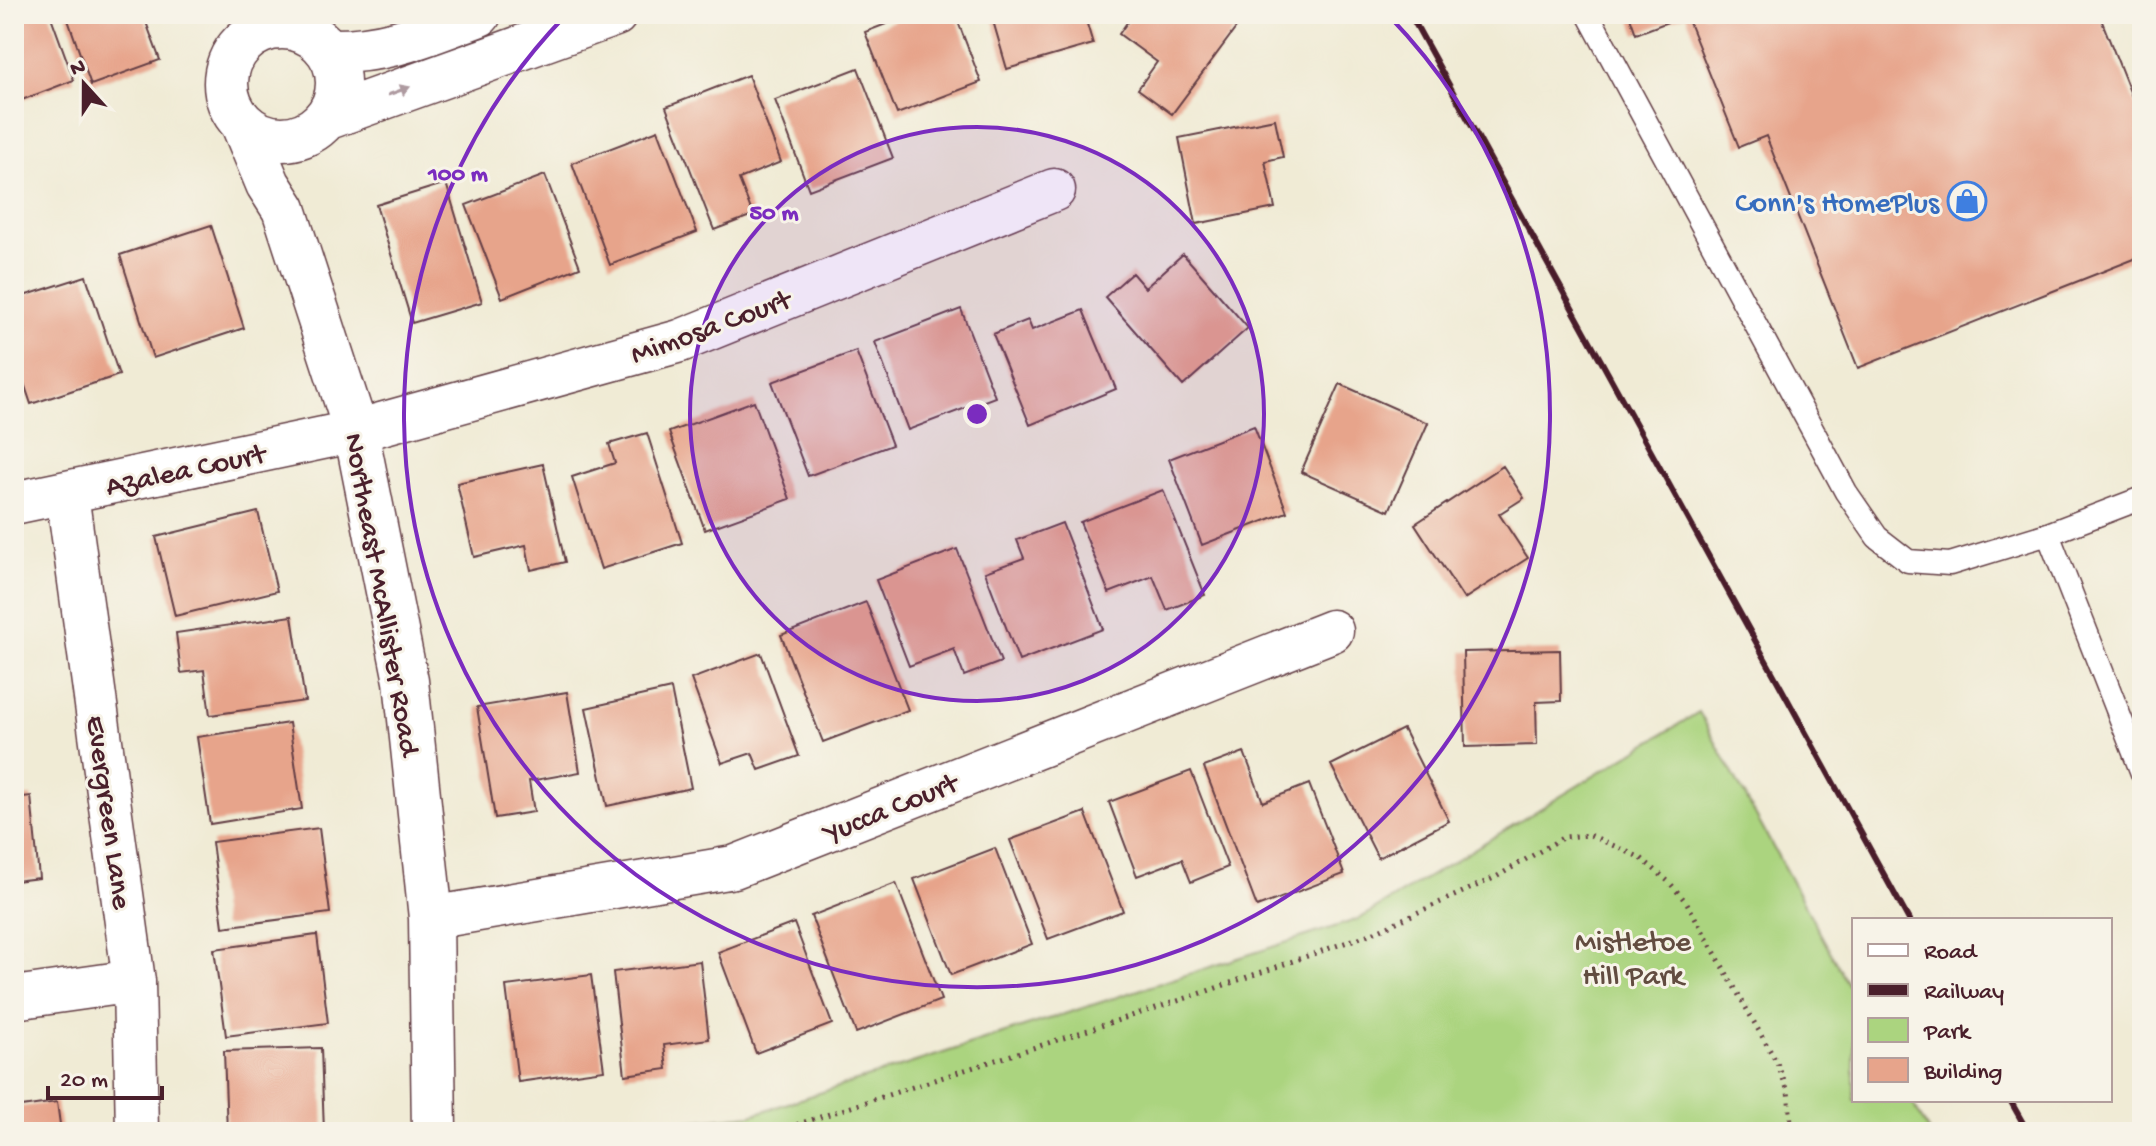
<svg xmlns="http://www.w3.org/2000/svg" width="2156" height="1146" font-family="'Gochi Hand',sans-serif">
	<style>
		.green { fill: #abd47f; stroke: #7a7a55; stroke-width: 2 }
		.building { fill: #e7a48b }
		.lines { fill: none; stroke-linecap: round; stroke-linejoin: round }
		.lane-casing { stroke: #633e44; stroke-width: 25 }
		.street-casing { stroke: #633e44; stroke-width: 45 }
		.secondary-casing { stroke: #633e44; stroke-width: 47 }
		.path { stroke: #633e44; stroke-width: 5; stroke-dasharray: 2 6; stroke-linecap: butt }
		.lane { stroke: #fff; stroke-width: 22 }
		.street { stroke: #fff; stroke-width: 42 }
		.secondary { stroke: #fff; stroke-width: 44 }
		.rail { stroke: #4a1f2b; stroke-width: 6 }
		.oneway { fill: #ae9aa0 }
		.ring { fill: none; stroke: #7b2cbf; stroke-width: 4 }
		.labels { text-anchor: middle; stroke-width: 6; stroke-linejoin: round; paint-order: stroke }
		.shop-label { font-size: 30px; fill: #366cbe; stroke: #f7f3e8; text-anchor: end }
		.street-label { font-size: 30px; fill: #4a1f2b; stroke: #f7f3e8 }
		.park-label { font-size: 30px; fill: #624c40; stroke: #f7f3e8 }
		.centre { fill: #7b2cbf; stroke: #f7f3e8; stroke-width: 4 }
		.ring-label { font-size: 24px; text-anchor: middle; font-weight: bold; fill: #7b2cbf; stroke: #f7f3e8; stroke-width: 6; stroke-linejoin: round; paint-order: stroke }
	</style>
	<rect width="100%" height="100%" fill="#f7f3e8"/>
	<filter id="ink" filterUnits="userSpaceOnUse"><feTurbulence type="fractalNoise" baseFrequency=".0125" numOctaves="2"/><feDisplacementMap in="SourceGraphic" scale="16" xChannelSelector="R" yChannelSelector="G"/><feConvolveMatrix kernelMatrix="1 2 1 2 8 2 1 2 1" color-interpolation-filters="sRGB"/></filter>
	<filter id="wash" filterUnits="userSpaceOnUse"><feTurbulence type="fractalNoise" baseFrequency=".006" numOctaves="4" result="noise"/><feDisplacementMap in="SourceGraphic" scale="32" xChannelSelector="R" yChannelSelector="G"/><feGaussianBlur stdDeviation="1.8" result="paint"/><feColorMatrix in="noise" values="0 0 0 0 0 0 0 0 0 0 0 0 0 0 0 0 0 1.4 0 .05"/><feComposite in="paint" operator="in"/></filter>
	<g filter="url(#wash)">
		<rect width="100%" height="100%" fill="#f0ebd5"/>
		<path class="green" d="M1699,712L1854,995V1100H1911L1929,1132H584L751,1115L1359,919Z"/>
		<g id="blocks">
			<path class="building" d="M14,14H50L74,80L14,103Z
				M66,14H143L160,60L91,85Z
				M912,14H955L981,82L897,114L865,32Z
				M991,14H1084L1093,44L1007,69Z
				M1133,14H1218L1236,28L1172,114L1138,89L1157,62L1119,34Z
				M1629,14H2099L2142,122V256L1858,368L1766,136L1739,147L1686,15L1636,34Z
				M858,68L893,158L809,190L775,100Z
				M748,75L781,162L739,179L753,215L714,230L666,107Z
				M1275,119L1283,157L1265,161L1275,208L1196,224L1179,138Z
				M658,130L697,232L610,265L572,163Z
				M545,175L580,267L502,298L466,205Z
				M446,183L482,302L412,323L376,205Z
				M211,225L244,328L153,358L120,255Z
				M1183,254L1248,328L1183,386L1105,297L1132,273L1145,288Z
				M86,276L119,375L31,404L14,353V299Z
				M961,309L995,397L908,430L875,342Z
				M1083,310L1116,389L1030,425L993,334L1028,320L1032,330Z
				M856,351L892,445L808,476L772,382Z
				M1340,384L1428,423L1389,511L1301,472Z
				M754,401L790,499L705,530L669,432Z
				M1254,426L1287,512L1202,545L1169,459Z
				M647,433L682,543L601,569L572,477L615,463L609,444Z
				M543,464L565,562L531,570L526,545L474,557L457,483Z
				M1503,466L1524,498L1499,514L1528,558L1464,599L1415,524Z
				M1163,490L1205,595L1167,610L1153,576L1109,593L1080,522Z
				M258,512L277,591L175,616L156,537Z
				M1062,523L1103,629L1019,661L985,572L1024,558L1017,540Z
				M957,549L1001,662L964,676L954,649L909,666L876,580Z
				M866,602L908,710L823,742L781,635Z
				M292,616L305,701L210,715L204,670L181,673L176,633Z
				M1560,650L1561,701L1536,702L1537,745L1465,747L1463,652Z
				M761,653L799,756L759,770L752,753L722,763L691,679Z
				M671,689L691,788L607,806L586,708Z
				M567,692L580,772L529,781L534,812L495,818L477,707Z
				M289,723L302,809L210,824L197,737Z
				M1403,729L1449,821L1378,858L1331,765Z
				M1244,752L1263,802L1309,784L1344,874L1257,907L1204,767Z
				M1191,771L1228,867L1191,882L1182,859L1137,876L1109,802Z
				M31,796L39,878L14,881V798Z
				M1085,812L1123,911L1048,939L1010,840Z
				M319,828L330,913L223,927L212,842Z
				M995,848L1032,944L951,975L914,879Z
				M896,883L941,1000L856,1033L811,916Z
				M794,923L832,1024L756,1053L718,952Z
				M317,935L328,1023L226,1036L214,949Z
				M700,961L709,1039L664,1045L667,1069L625,1075L613,972Z
				M591,975L604,1070L518,1082L506,986Z
				M321,1048L324,1132H227L224,1051Z
				M57,1102L61,1132H14V1108Z"/>
		</g>
	</g>
	<g filter="url(#ink)">
		<use href="#blocks" fill-opacity="0" stroke="#633e44" stroke-width="2"/>
		<g class="lines">
			<g class="lane-casing">
				<path id="lane" d="M1588,14L1846,492L1877,537L1908,561L1950,564L2048,534L2142,498
					M2048,534L2142,773"/>
			</g>
			<g class="street-casing">
				<path id="street" d="M67,494L134,981L137,1132
					M14,503L356,431L680,341L1054,190
					M431,918L734,867L1332,631
					M14,998L134,981"/>
			</g>
			<g class="secondary-casing">
				<path id="secondary" d="M226 83a56 56 0 1 1 112 0a56 56 0 1 1-112 0Z
					M328,51C387,52 425,34 479,14
					M326,118L615,14
					M243,124L268,184L284,209L356,431L406,681L431,918L434,1132"/>
			</g>
			<path class="path" d="M774,1132L1199,994L1370,934L1496,877L1564,837L1590,835L1641,858L1669,882L1687,903L1777,1063L1788,1091L1792,1132"/>
			<use href="#lane" class="lane"/>
			<use href="#street" class="street"/>
			<use href="#secondary" class="secondary"/>
			<path class="rail" d="M1410,14L1909,920
				M2010,1100L2028,1132"/>
		</g>
		<defs><path id="oneway-solid" d="M-6-.8H1V-3.2L6.5 0L1 3.2V.8H-6Z" transform="scale(2)"/></defs>
		<use class="oneway" href="#oneway-solid" transform="translate(399 91) rotate(-20)"/>
	</g>
	<circle cx="977" cy="414" r="287" fill="#7b2cbf" fill-opacity=".12"/>
	<g class="ring">
		<circle cx="977" cy="414" r="287"/>
		<path d="M1389 16A573 573 0 1 1 565 16"/>
	</g>
	<defs>
		<g id="shop-ring" transform="scale(2)"><circle r="9.5" fill="#f7f3e8" stroke="#3f7fe0" stroke-width="1.5"/><path d="M-5-2.5h2.3a2.7 3.5 0 0 1 5.4 0H5L5.5 6h-11ZM-1.5-2.5h3a1.5 2.3 0 0 0-3 0Z" fill="#3f7fe0"/></g>
	</defs>
	<g fill-rule="evenodd">
		<use href="#shop-ring" x="1967" y="201"/>
	</g>
	<g class="labels">
		<g class="shop-label">
			<text x="1939" y="211">Conn's HomePlus</text>
		</g>
		<g class="street-label">
			<text transform="translate(710 325) rotate(-20)" y="10">Mimosa Court</text>
			<text transform="translate(185 468) rotate(-12)" y="10">Azalea Court</text>
			<text transform="translate(384 594) rotate(80)" y="10">Northeast McAllister Road</text>
			<text transform="translate(890 806) rotate(-22)" y="10">Yucca Court</text>
			<text transform="translate(111 812) rotate(82)" y="10">Evergreen Lane</text>
		</g>
		<g class="park-label">
			<text x="1633" y="950">Mistletoe<tspan x="1633" dy="34">Hill Park</tspan></text>
		</g>
	</g>
	<circle cx="977" cy="414" r="12" class="centre"/>
	<g class="ring-label">
		<text x="458" y="180">100 m</text>
		<text x="774" y="219">50 m</text>
	</g>
	<rect width="2156" height="1146" fill="none" stroke="#f7f3e8" stroke-width="48"/>
	<rect x="1852" y="918" width="260" height="184" fill="#f7f3e8" stroke="#b29e9c" stroke-width="2"/>
	<rect x="1868" y="944" width="40" height="12" fill="#ffffff" stroke="#b29e9c" stroke-width="2"/>
	<text x="1924" y="958" font-size="24" fill="#4a1f2b">Road</text>
	<rect x="1868" y="984" width="40" height="12" fill="#4a1f2b" stroke="#b29e9c" stroke-width="2"/>
	<text x="1924" y="998" font-size="24" fill="#4a1f2b">Railway</text>
	<rect x="1868" y="1018" width="40" height="24" fill="#abd47f" stroke="#b29e9c" stroke-width="2"/>
	<text x="1924" y="1038" font-size="24" fill="#4a1f2b">Park</text>
	<rect x="1868" y="1058" width="40" height="24" fill="#e7a48b" stroke="#b29e9c" stroke-width="2"/>
	<text x="1924" y="1078" font-size="24" fill="#4a1f2b">Building</text>
	<g transform="translate(84 84) rotate(339)" stroke="#f7f3e8" stroke-width="6" paint-order="stroke">
	<path d="M0-6L14 30L0 20L-14 30Z" fill="#4a1f2b"/>
	<text y="-12" font-size="22" font-weight="bold" text-anchor="middle" fill="#4a1f2b">N</text>
	</g>
	<path d="M48 1086v12h114v-12" fill="none" stroke="#4a1f2b" stroke-width="4"/>
	<text x="60" y="1086" font-size="24" fill="#4a1f2b" stroke="#f7f3e8" stroke-width="6" paint-order="stroke">20 m</text>
</svg>
